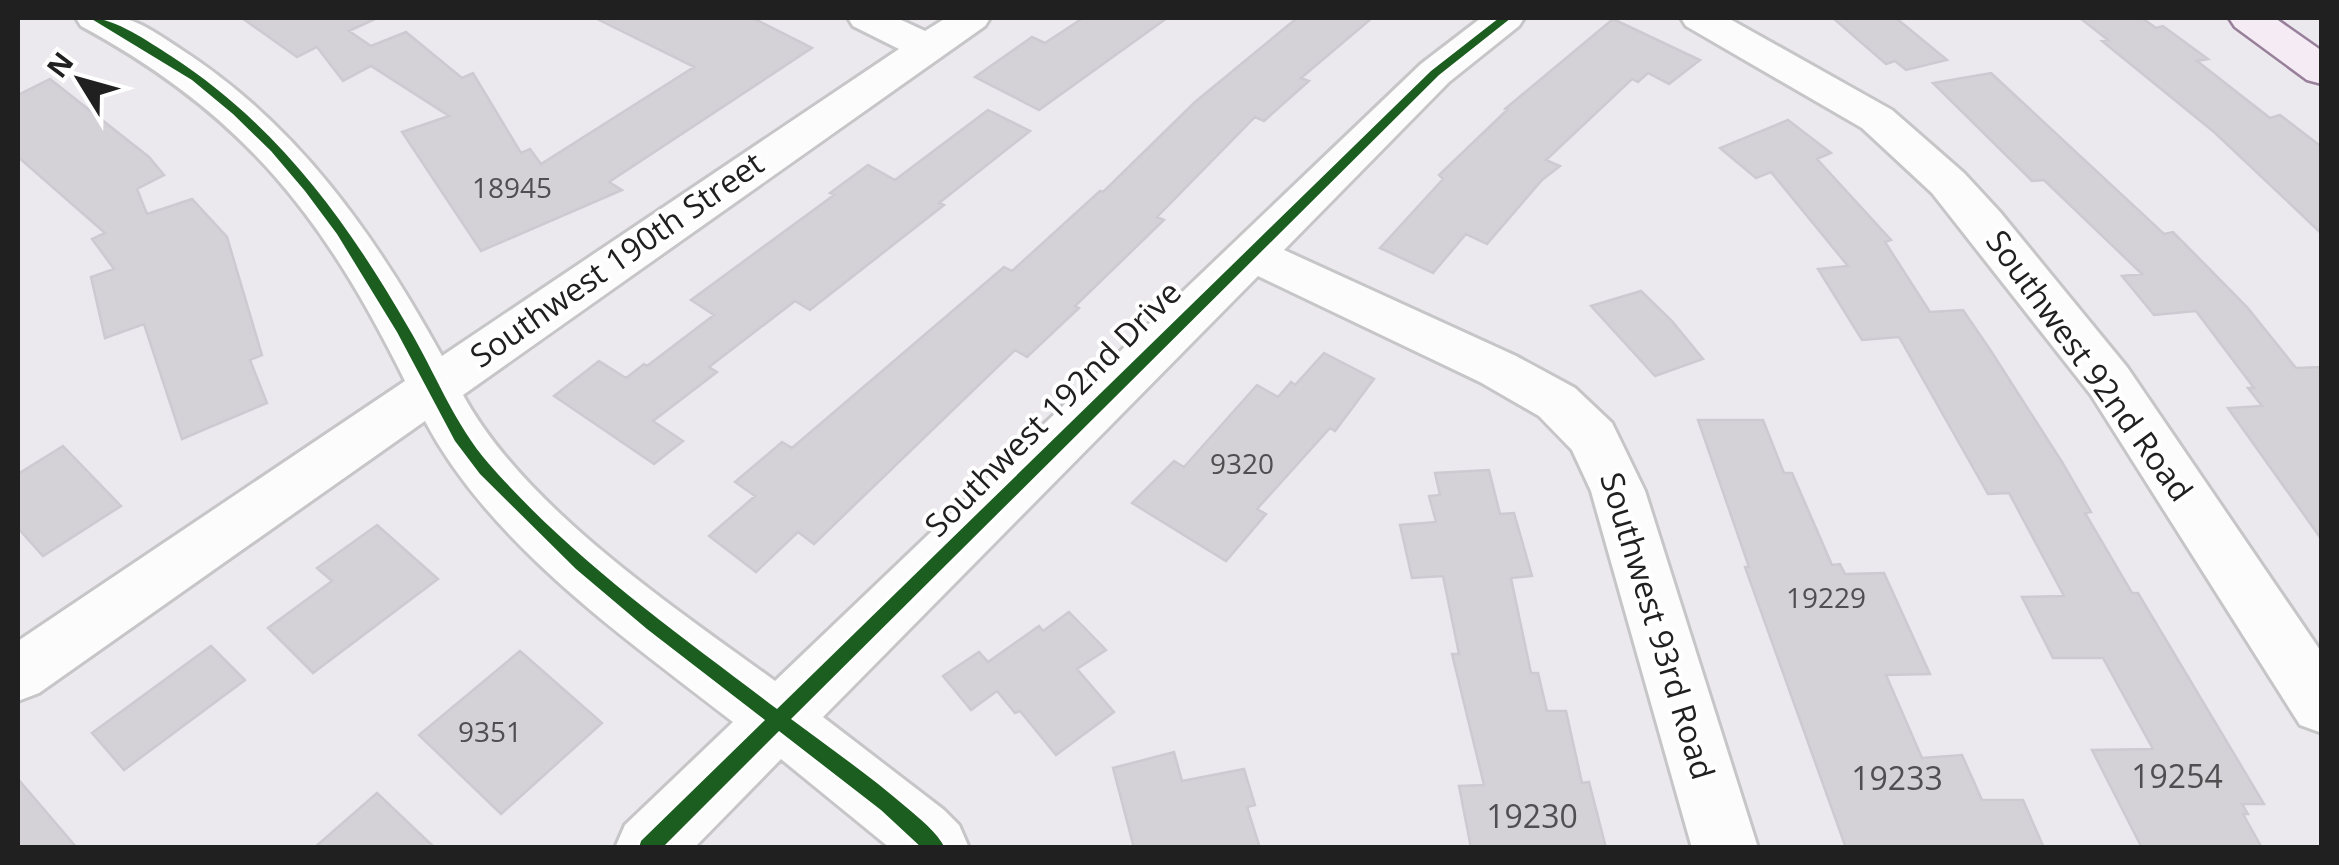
<svg xmlns="http://www.w3.org/2000/svg" width="2339" height="865" font-family="'Open Sans',sans-serif">
	<style>
		.building { fill: #d4d2d7; stroke: #cdcad2; stroke-width: 2.5 }
		.lines { fill: none; stroke-linecap: round; stroke-linejoin: round }
		.street-casing { stroke: #c6c5c7; stroke-width: 6 }
		.secondary-casing { stroke: #987f9a; stroke-width: 5 }
		.street { fill: #fcfcfc; fill-rule: evenodd }
		.secondary { fill: #f4ebf5; fill-rule: evenodd }
		.cycleway-casing { stroke: #fff; stroke-width: 6 }
		.cycleway { fill: #1b5e20; fill-rule: evenodd }
		.labels { text-anchor: middle; stroke-width: 8; stroke-linejoin: round; paint-order: stroke }
		.number-label { font-size: 28px; fill: #4f4e50 }
		.street-label { font-size: 32px; fill: #202020; stroke: #fff }
		.near-number-label { font-size: 32px; fill: #4f4e50 }
	</style>
	<rect width="100%" height="100%" fill="#ece9ee"/>
	<path class="building" d="M242,18H377L349,31L371,46L406,32L462,78L473,73L521,153L530,149L541,164L694,67L595,18H753L812,48L609,182L622,190L481,251L402,132L449,116L371,66L343,81L317,47L297,57Z
		M1083,18H1167L1039,110L975,77L1032,37L1045,43Z
		M1297,18H1372L1301,78L1309,81L1264,121L1255,117L1157,217L1164,220L1075,306L1079,308L1027,357L1015,350L814,544L798,532L756,572L709,536L755,496L735,482L782,442L792,448L1004,267L1012,271L1100,191L1103,192L1195,102Z
		M1833,18H1896L1947,60L1906,70L1895,61L1886,64Z
		M2080,18H2142L2156,28L2163,26L2208,59L2197,61L2270,118L2280,115L2322,147V234L2214,132L2102,41L2108,40Z
		M1613,19L1700,60L1669,84L1648,73L1638,82L1632,79L1546,160L1560,166L1542,180L1487,244L1466,234L1433,273L1380,248L1443,179L1439,175L1507,110L1505,109Z
		M1991,73L2164,234L2173,232L2247,307L2296,368L2322,367V540L2228,408L2262,406L2248,388H2254L2196,311L2154,315L2122,276L2142,274L2044,180L2032,181L1933,83Z
		M50,79L149,157L164,175L137,189L147,214L192,199L227,237L262,355L250,360L267,403L182,439L144,324L105,338L91,277L114,269L92,239L105,233L18,157V95Z
		M988,110L1030,131L939,203L944,205L810,310L795,301L709,367L717,372L653,421L683,441L654,464L554,396L599,361L626,378L644,364L647,366L714,315L691,300L834,195L830,193L868,165L895,180Z
		M1788,120L1831,153L1817,159L1891,240L1885,242L1930,312L1963,310L1991,351L2062,462L2091,512L2085,513L2132,593H2138L2264,804H2242L2248,814H2243L2262,848H2142L2092,750L2153,749L2103,658H2053L2022,597L2064,596L2009,493L1988,494L1899,337L1862,340L1818,269L1848,266L1771,172L1756,178L1720,148Z
		M1641,291L1672,321L1703,359L1655,376L1591,306Z
		M1324,353L1374,379L1335,431L1330,428L1257,509L1266,514L1226,561L1132,503L1174,461L1184,467L1257,385L1278,397L1291,382L1295,385Z
		M1698,420H1763L1784,473H1792L1832,565L1840,564L1845,574L1884,573L1930,674L1886,675L1922,758L1962,755L1982,800H2023L2044,848H1846L1745,567H1749Z
		M63,446L121,506L43,556L18,528V474Z
		M1489,470L1500,514L1514,513L1532,576L1511,578L1531,673H1538L1547,711H1566L1582,783L1589,782L1606,848H1471L1459,786L1484,785L1452,654H1459L1443,576L1412,578L1400,525L1436,522L1429,496L1440,495L1435,473Z
		M377,525L438,579L313,673L268,628L332,581L317,568Z
		M1069,612L1106,650L1077,669L1114,712L1056,755L1020,711L1015,713L997,691L971,710L943,676L979,652L988,662L1039,626L1043,631Z
		M211,646L245,680L124,770L92,733Z
		M520,651L602,723L501,814L419,735Z
		M1174,752L1182,781L1244,769L1255,805L1247,807L1260,848H1134L1113,768Z
		M18,779L77,848H18Z
		M377,793L435,848H314Z"/>
	<g class="lines">
		<g class="street-casing">
			<path id="street" d="M76,18C89,17 107,15 121,18C141,21 165,39 182,50C298,125 376,236 442,356L899,49L853,26L848,18H897L925,31L946,18H990L985,26L463,395C525,508 671,605 775,681L1421,64L1481,18H1524L1519,26L1449,82L1284,250L1516,356L1575,388L1612,423L1645,491L1758,848H1692L1591,491L1572,450L1539,416L1480,382L1258,276L823,717L944,810L959,825L969,848H890L781,759L694,848H615L625,825L733,722C625,638 490,544 425,421L39,693L18,701V641L405,381C324,217 244,114 81,26Z
				M1681,18H1728L1892,110L1964,173L2000,212L2127,367L2322,653V733L2300,725L2091,395L1932,193L1862,128L1686,26Z"/>
		</g>
		<g class="secondary-casing">
			<path id="secondary" d="M2229,18H2275L2322,51V84L2307,80L2235,27Z"/>
		</g>
		<use href="#street" class="street"/>
		<use href="#secondary" class="secondary"/>
		<g class="cycleway-casing">
			<path id="cycleway" d="M90,18C115,18 149,42 171,56C277,125 345,218 408,327C435,372 454,424 489,464C572,559 677,633 777,709L1431,71L1499,18H1511L1439,75L791,719C830,748 870,776 906,807C920,819 937,832 945,848H922L881,810L779,731L662,848H639L641,841L765,720L647,629L576,569L480,474L455,441L397,332L337,234L305,191L271,151L233,114L192,80Z"/>
		</g>
		<use href="#cycleway" class="cycleway"/>
	</g>
	<g class="labels">
		<g class="number-label">
			<text x="512" y="198">18945</text>
			<text x="1242" y="474">9320</text>
			<text x="1826" y="608">19229</text>
			<text x="490" y="742">9351</text>
		</g>
		<g class="street-label">
			<text transform="translate(617 260) rotate(-35)" y="11">Southwest 190th Street</text>
			<text transform="translate(2089 366) rotate(54)" y="11">Southwest 92nd Road</text>
			<text transform="translate(1053 409) rotate(-45)" y="11">Southwest 192nd Drive</text>
			<text transform="translate(1657 626) rotate(73)" y="11">Southwest 93rd Road</text>
		</g>
		<g class="near-number-label">
			<text x="2177" y="788">19254</text>
			<text x="1897" y="790">19233</text>
			<text x="1532" y="828">19230</text>
		</g>
	</g>
	<rect width="2339" height="865" fill="none" stroke="#202020" stroke-width="40"/>
	<g transform="translate(80 80) rotate(307)" stroke="#ffffff" stroke-width="8" paint-order="stroke">
	<path d="M0-8L18 38L0 25L-18 38Z" fill="#202020"/>
	<text y="-15" font-size="28" font-weight="bold" text-anchor="middle" fill="#202020">N</text>
	</g>
</svg>
